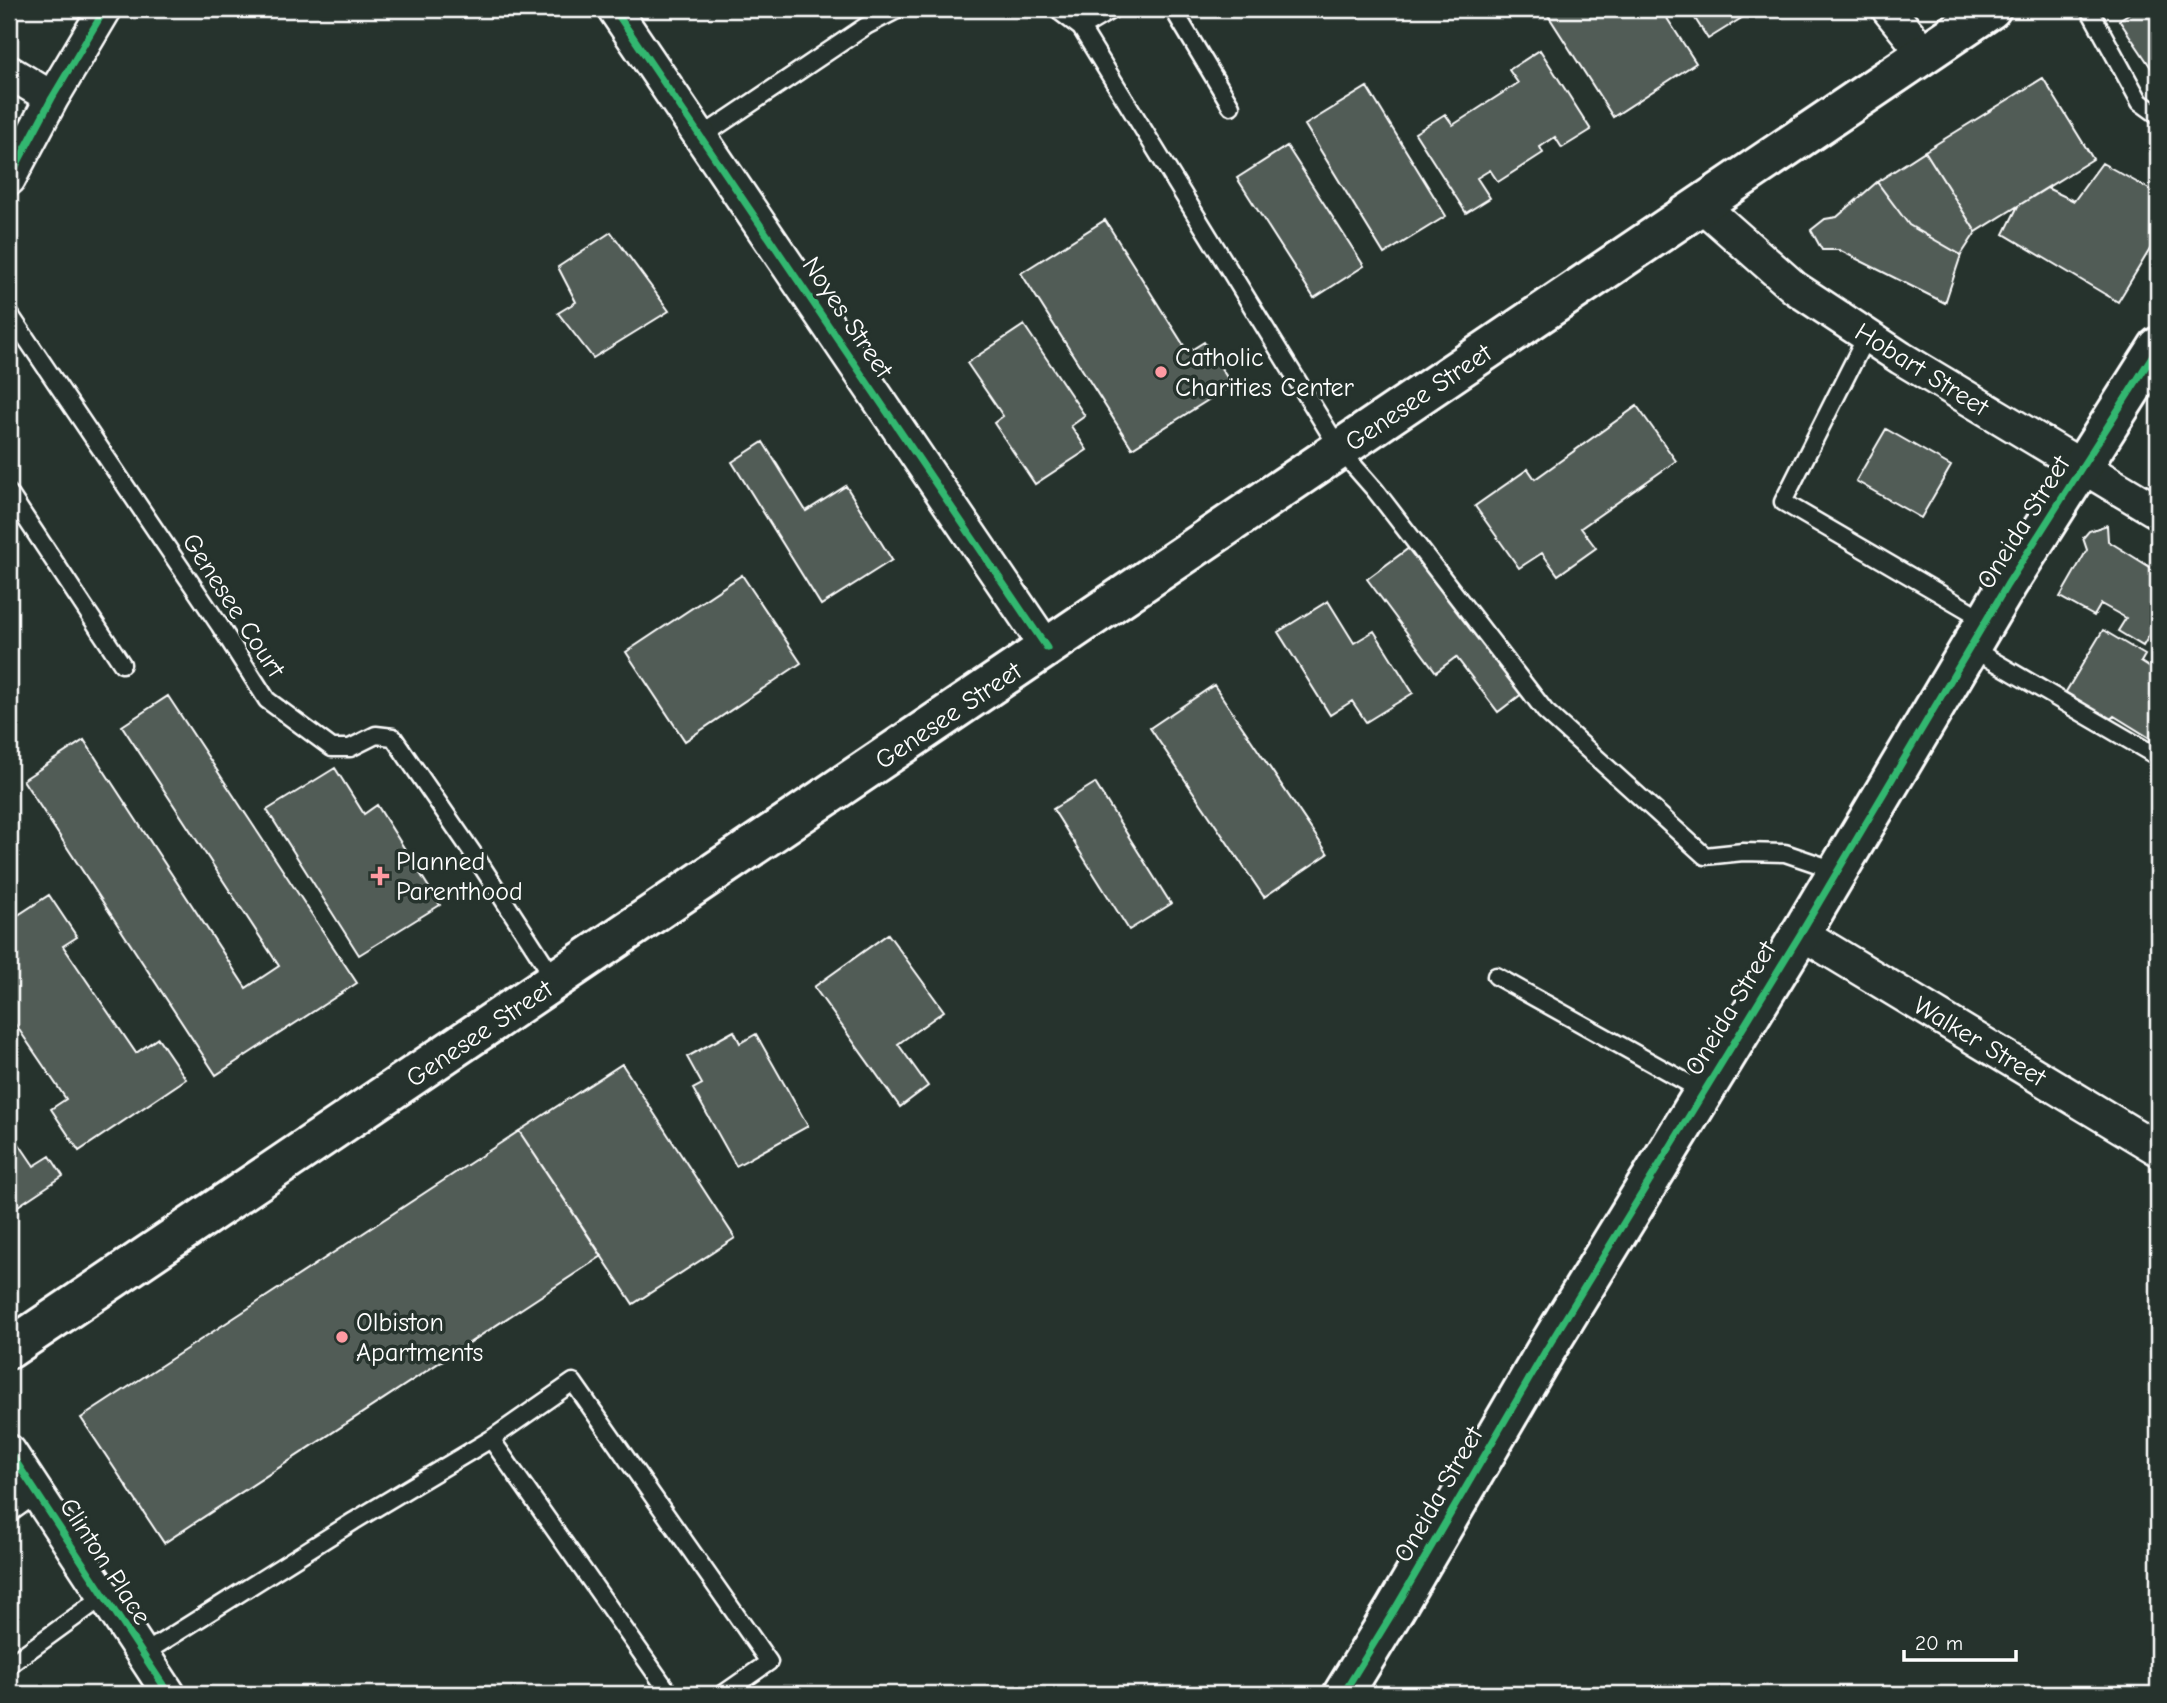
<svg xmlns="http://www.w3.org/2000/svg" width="2167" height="1703" font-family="'Comic Neue',sans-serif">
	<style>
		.building { fill: #515c57; stroke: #fff; stroke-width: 2 }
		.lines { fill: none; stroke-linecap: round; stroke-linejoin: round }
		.service-casing { stroke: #fff; stroke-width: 21 }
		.minor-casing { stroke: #fff; stroke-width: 37 }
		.tertiary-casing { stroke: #fff; stroke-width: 44 }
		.secondary-casing { stroke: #fff; stroke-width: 44 }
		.service { stroke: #26332d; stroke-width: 16 }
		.minor { stroke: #26332d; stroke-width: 32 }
		.tertiary { stroke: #26332d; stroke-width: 38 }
		.secondary { stroke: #26332d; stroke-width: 38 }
		.cycleway-casing { stroke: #26332d; stroke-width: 11 }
		.cycleway { stroke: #33b770; stroke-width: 7 }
		.poi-dot { fill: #ff9aa2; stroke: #26332d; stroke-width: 2.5 }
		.labels { text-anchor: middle; stroke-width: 7; stroke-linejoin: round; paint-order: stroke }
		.street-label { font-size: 26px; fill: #fff; stroke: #26332d }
		.poi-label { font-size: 26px; fill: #fff; stroke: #26332d; text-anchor: start }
	</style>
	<rect width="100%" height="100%" fill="#26332d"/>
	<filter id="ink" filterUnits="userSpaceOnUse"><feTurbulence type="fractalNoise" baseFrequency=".0143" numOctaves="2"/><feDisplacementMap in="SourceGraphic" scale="14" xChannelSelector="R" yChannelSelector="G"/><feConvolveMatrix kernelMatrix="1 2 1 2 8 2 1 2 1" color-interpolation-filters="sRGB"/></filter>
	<g filter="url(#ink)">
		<path class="building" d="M1544,9H1661L1696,63L1613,117Z
			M1689,9H1756L1708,39Z
			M2136,9H2158V78L2119,20Z
			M1540,50L1591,130L1562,148L1555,137L1540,147L1543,153L1498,182L1490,170L1477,178L1490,198L1466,213L1415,133L1445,114L1453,125L1518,83L1509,70Z
			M2043,78L2093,159L1976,232L1925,151Z
			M1367,87L1446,216L1384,254L1305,125Z
			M1287,146L1364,266L1314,298L1237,178Z
			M1925,151L1976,232L1961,255L1909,225L1877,182Z
			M2102,163L2158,194V236L2118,302L2004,234L2018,206L2047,188L2074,201Z
			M1877,182L1909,225L1961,255L1945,303L1839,250H1822L1811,230L1825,219L1837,217Z
			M1105,220L1188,352L1204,342L1232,385L1132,448L1021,273Z
			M611,232L669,311L593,358L558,313L576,302L558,267Z
			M1024,325L1085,416L1071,426L1087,450L1035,484L994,423L1003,416L967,363Z
			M1637,406L1676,461L1581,528L1596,548L1558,575L1542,553L1519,568L1475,506L1528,469L1535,479Z
			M1886,429L1951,466L1921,518L1856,481Z
			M763,442L806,511L846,486L892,560L821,605L732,462Z
			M2107,525L2108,541L2158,572V625L2156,624L2143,646L2118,631L2126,618L2101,604L2094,616L2060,597L2087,550L2083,538L2089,531Z
			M1413,545L1523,693L1498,712L1456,657L1436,672L1367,579Z
			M742,575L801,663L685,741L626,652Z
			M1328,601L1354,643L1374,631L1413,693L1366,722L1352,701L1330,715L1278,632Z
			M2103,630L2145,655L2141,662L2158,673V743L2114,716L2108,721L2064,695Z
			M1214,685L1328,854L1264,897L1150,728Z
			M168,696L357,983L216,1075L23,780L84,740L246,988L279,966L122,726Z
			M335,768L364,814L377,805L440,905L359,955L267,810Z
			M1095,783L1171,904L1129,930L1053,809Z
			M49,895L77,937L63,946L136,1053L158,1038L186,1079L79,1151L51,1109L66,1099L9,1015V921Z
			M888,934L944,1011L898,1044L928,1086L900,1107L814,987Z
			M734,1031L740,1043L756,1034L808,1126L736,1166L693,1089L702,1084L687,1057Z
			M622,1064L735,1238L633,1304L519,1131Z
			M9,1129L34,1166L50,1156L63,1176L9,1212Z
			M519,1131L602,1256L164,1543L81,1418Z"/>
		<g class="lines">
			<g class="service-casing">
				<path id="service" d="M1056,9L1081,28
					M1113,9L1081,28L1340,450L1375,490L1545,711L1705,856L1743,852L1785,853L1838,871
					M1173,9L1231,106
					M2089,9L2140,102L2158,115
					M701,137L866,26L899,9
					M9,313L220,626L267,700L332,748H350L376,735L393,737L479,862L556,981
					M1867,335L1783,502L1987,621
					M9,493L122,664
					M1971,648L2158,757
					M1496,976L1704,1092
					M491,1439L670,1694
					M9,1514L37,1494
					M143,1654L354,1521L491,1439L573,1382L769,1662L723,1694
					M9,1665L104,1596"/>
			</g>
			<g class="minor-casing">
				<path id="minor" d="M614,9L1047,648
					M1888,9L1924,53
					M9,72L52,98
					M9,179L52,98L105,9
					M1701,205L1795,288L1901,358L2158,512
					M1801,933L2158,1149
					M9,1451L169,1694"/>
			</g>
			<g class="tertiary-casing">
				<path id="tertiary" d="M1343,1694L1395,1609L1546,1350L1801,933L2007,585L2158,347"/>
			</g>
			<g class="secondary-casing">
				<path id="secondary" d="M9,1349L1991,9"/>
			</g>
			<use href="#service" class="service"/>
			<use href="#minor" class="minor"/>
			<use href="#tertiary" class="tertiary"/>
			<use href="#secondary" class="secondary"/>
			<g class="cycleway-casing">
				<path id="cycleway" d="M614,9L1047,648
					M9,179L52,98L105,9
					M9,1451L169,1694
					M1343,1694L1395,1609L1546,1350L1801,933L2007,585L2158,347"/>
			</g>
			<use href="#cycleway" class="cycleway"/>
		</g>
	</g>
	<g class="poi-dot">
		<circle cx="1161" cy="372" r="7"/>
		<path d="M376.5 865.5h7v7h7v7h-7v7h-7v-7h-7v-7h7z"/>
		<circle cx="342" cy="1337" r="7"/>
	</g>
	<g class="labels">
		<g class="street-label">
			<text transform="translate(848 317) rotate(56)" y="9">Noyes Street</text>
			<text transform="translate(1922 369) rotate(32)" y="9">Hobart Street</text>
			<text transform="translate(1418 397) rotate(-34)" y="9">Genesee Street</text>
			<text transform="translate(2023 522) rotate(-58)" y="9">Oneida Street</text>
			<text transform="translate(234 605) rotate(57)" y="9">Genesee Court</text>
			<text transform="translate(948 715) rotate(-34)" y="9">Genesee Street</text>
			<text transform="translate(1730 1008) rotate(-59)" y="9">Oneida Street</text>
			<text transform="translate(479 1033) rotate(-34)" y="9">Genesee Street</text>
			<text transform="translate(1980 1041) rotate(31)" y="9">Walker Street</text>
			<text transform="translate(1438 1494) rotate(-60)" y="9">Oneida Street</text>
			<text transform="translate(106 1561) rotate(57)" y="9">Clinton Place</text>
		</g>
		<g class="poi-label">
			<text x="1175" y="366">Catholic<tspan x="1175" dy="30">Charities Center</tspan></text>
			<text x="396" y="870">Planned<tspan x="396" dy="30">Parenthood</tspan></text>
			<text x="356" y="1331">Olbiston<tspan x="356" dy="30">Apartments</tspan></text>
		</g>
	</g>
	<rect width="2167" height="1703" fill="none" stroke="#26332d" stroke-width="35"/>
	<rect x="18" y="18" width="2132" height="1668" fill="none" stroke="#fff" stroke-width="2.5" filter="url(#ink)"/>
	<path d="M1904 1650v10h112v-10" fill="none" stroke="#ffffff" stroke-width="3.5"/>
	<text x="1915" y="1650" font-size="21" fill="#ffffff" stroke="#26332d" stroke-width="5" paint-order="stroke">20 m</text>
</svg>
